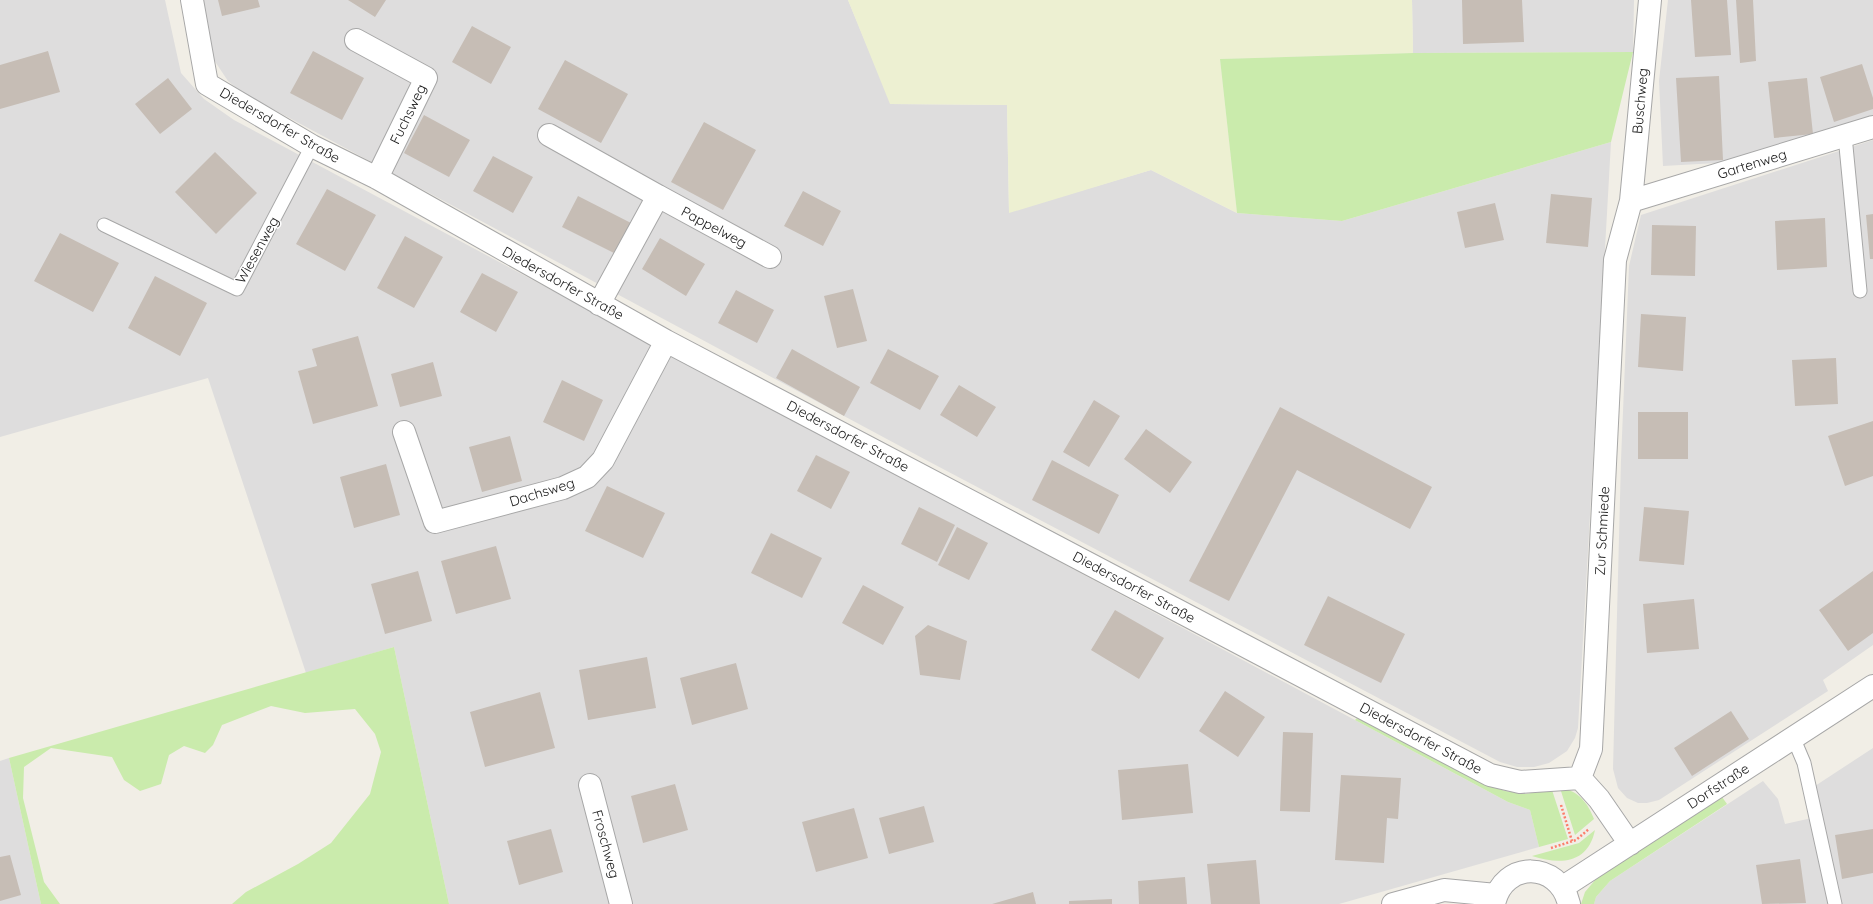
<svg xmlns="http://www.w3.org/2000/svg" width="1873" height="904" font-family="Quicksand,sans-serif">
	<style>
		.residential { fill: #dedddd }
		.farmland { fill: #edf0d2 }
		.grass { fill: #caebac }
		.building { fill: #c6bdb5 }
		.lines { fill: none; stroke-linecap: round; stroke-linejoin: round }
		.service-casing { stroke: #a7a7a7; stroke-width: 15 }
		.minor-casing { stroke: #a7a7a7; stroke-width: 24 }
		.path { stroke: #fc7e6c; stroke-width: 2.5; stroke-dasharray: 2 2; stroke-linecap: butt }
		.service { stroke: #fff; stroke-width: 13 }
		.minor { stroke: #fff; stroke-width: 22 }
		.labels { text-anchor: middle; stroke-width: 3; stroke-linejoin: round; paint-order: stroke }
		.street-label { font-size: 14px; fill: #202020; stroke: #fff }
	</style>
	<rect width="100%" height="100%" fill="#f1eee6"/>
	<path class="residential" d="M0,0H165L181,73L204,99L234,120L1508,802L1530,810L1539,847L1339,904H449L394,647L306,673L208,378L0,437Z
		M202,0H848L891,104L1007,105L1009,212L1151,170L1237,213L1342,221L1611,142L1578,728L1575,738L1567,751L1549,763L1534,767H1517L1500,762L926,460L241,92L228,81L210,54Z
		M1412,0H1634L1633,52L1413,53Z
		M1668,0H1873V117L1735,162L1663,166L1659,81Z
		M1873,140V645L1823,680L1828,691L1659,800L1647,803H1638L1627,798L1618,788L1613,769L1621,460L1629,266L1641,215Z
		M1873,748V904H1594L1596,897L1610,881L1763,781L1778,799L1785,824L1821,816L1815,786Z
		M9,758L41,904H0V761Z"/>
	<path class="farmland" d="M848,0H1412L1413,53L1220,59L1237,213L1151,170L1009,213L1007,105L890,104Z"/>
	<path class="grass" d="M1633,52L1611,142L1342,221L1237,213L1220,59L1413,53Z
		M394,647L449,904H232L246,892L298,864L331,843L370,794L381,752L375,734L355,709L305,713L271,706L222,725L213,745L205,753L184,746L169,755L161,784L140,791L124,780L112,757L51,748L24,767L23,798L44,882L60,904H41L9,758Z
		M1357,718L1480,782L1505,791L1525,794L1552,790L1568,839L1539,847L1530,810L1508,802L1355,720Z
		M1560,788C1578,790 1588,803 1594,819L1575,835Z
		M1722,797L1727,804L1610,881L1596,897L1594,904H1581L1585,892L1596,879Z
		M1595,830C1588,864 1560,865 1532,856L1579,843Z"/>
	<path class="building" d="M218,0H258L260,7L222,16Z
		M348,0H386L375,17Z
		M1462,0H1522L1524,42L1463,44Z
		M1691,0H1727L1731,55L1695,57Z
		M1736,0H1753L1756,61L1740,63Z
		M472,26L511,47L491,84L452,62Z
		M48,51L60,92L0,109V65Z
		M313,51L364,78L342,120L290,93Z
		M565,60L628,94L601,143L538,109Z
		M1862,64L1873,98V109L1834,122L1820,77Z
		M1719,76L1723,160L1681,162L1676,78Z
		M168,78L192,109L160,134L135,104Z
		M1807,78L1813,134L1774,138L1768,82Z
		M424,115L470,140L449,177L404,153Z
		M704,122L756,150L723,210L671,182Z
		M215,152L257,193L216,234L175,192Z
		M493,156L533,177L513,213L473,191Z
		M327,189L376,215L345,271L296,244Z
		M803,191L841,211L823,246L784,226Z
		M1551,194L1592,198L1588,247L1546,243Z
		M578,196L631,223L614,253L562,227Z
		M1495,203L1504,240L1465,248L1457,212Z
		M1873,214V259H1870L1866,215Z
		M1825,218L1827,267L1777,270L1775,221Z
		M1652,225L1696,226L1695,276L1651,275Z
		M60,233L119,263L93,312L34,281Z
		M405,236L443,257L414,308L377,288Z
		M660,238L705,264L686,296L642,269Z
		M482,273L518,292L496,332L460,312Z
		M155,276L207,303L180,356L128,328Z
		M853,289L867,341L837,348L824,296Z
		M736,290L774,310L757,343L718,323Z
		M1641,314L1686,317L1683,371L1638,367Z
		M358,336L378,406L313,424L298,371L317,366L312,349Z
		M792,349L860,387L844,416L776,378Z
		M888,349L939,376L920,410L870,383Z
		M1836,358L1838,404L1795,406L1792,360Z
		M433,362L442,396L400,407L391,374Z
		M562,380L603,400L584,441L543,422Z
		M959,385L996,407L977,437L940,415Z
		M1094,400L1120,416L1089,467L1063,452Z
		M1280,407L1432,487L1410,529L1297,470L1229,601L1189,581Z
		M1638,412H1688V459H1638Z
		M1873,421V476L1845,486L1828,436Z
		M1146,429L1192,462L1170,493L1124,459Z
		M510,436L522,481L482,492L469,447Z
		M816,455L850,472L831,509L797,491Z
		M1052,460L1119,495L1099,534L1032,500Z
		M386,464L400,515L354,528L340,477Z
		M607,486L665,513L643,558L585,531Z
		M919,507L955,525L937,562L901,544Z
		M1644,507L1689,511L1684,565L1639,561Z
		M957,527L988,543L969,580L938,565Z
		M771,533L822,558L802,598L751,573Z
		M496,546L511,599L456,614L441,561Z
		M418,571L432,621L385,634L371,584Z
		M1873,571V633L1848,651L1819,610Z
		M863,585L904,607L883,645L842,623Z
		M1328,596L1405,634L1381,683L1304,645Z
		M1694,599L1699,649L1647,653L1643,604Z
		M1115,610L1164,638L1139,679L1091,650Z
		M928,625L967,641L960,680L920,675L915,636Z
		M647,657L656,708L588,720L579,670Z
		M736,663L748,709L692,725L680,678Z
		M1225,691L1265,717L1238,757L1199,731Z
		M540,692L555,748L485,767L470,712Z
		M1731,711L1749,739L1692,776L1674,748Z
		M1283,732L1313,733L1310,812L1280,811Z
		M1188,764L1193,813L1122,820L1118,770Z
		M1341,775L1401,778L1398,819L1387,818L1384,863L1335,860Z
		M675,784L688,830L643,843L631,796Z
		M924,806L934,842L889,854L879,818Z
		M854,808L868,858L816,872L802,822Z
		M551,829L563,872L519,885L507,841Z
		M1873,829V873L1842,879L1835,835Z
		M10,855L21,895L0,901V857Z
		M1800,859L1806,903L1762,904L1756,865Z
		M1256,860L1260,904H1211L1207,864Z
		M1185,877L1187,904H1139L1138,881Z
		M1033,892L1036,904H992Z
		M1112,899V904H1069V901Z"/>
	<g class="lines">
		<g class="service-casing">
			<path id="service" d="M1845,136L1860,291
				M104,225L237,289L312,146
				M1793,737L1804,763L1835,904"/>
		</g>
		<g class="minor-casing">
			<path id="minor" d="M192,0L207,84L312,146L377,178L666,341L1490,775L1520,782L1580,778
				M356,40L426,78L377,178
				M549,135L658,196
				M1631,201L1873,127
				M599,304L658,196L770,257
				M404,432L435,522L563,488L587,477L603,460L666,341
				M1580,778L1591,749L1615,260L1631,201L1650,0
				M1580,778L1599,799L1630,844
				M590,785L621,904
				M1563,887L1873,686
				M1393,904L1444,890L1496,895
				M1494,904C1503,860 1559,861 1569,904"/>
		</g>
		<path class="path" d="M1561,805L1572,841
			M1551,848L1576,840L1589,829"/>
		<use href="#service" class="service"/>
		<use href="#minor" class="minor"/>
	</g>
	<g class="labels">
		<g class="street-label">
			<text transform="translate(1640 101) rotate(-85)" y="5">Buschweg</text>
			<text transform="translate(408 114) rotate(-64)" y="5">Fuchsweg</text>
			<text transform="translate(280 125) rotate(30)" y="5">Diedersdorfer Straße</text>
			<text transform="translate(1752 164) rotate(-17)" y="5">Gartenweg</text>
			<text transform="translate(714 227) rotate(28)" y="5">Pappelweg</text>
			<text transform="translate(257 250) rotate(-61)" y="5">Wiesenweg</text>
			<text transform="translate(563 283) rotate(29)" y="5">Diedersdorfer Straße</text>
			<text transform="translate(848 436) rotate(28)" y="5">Diedersdorfer Straße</text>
			<text transform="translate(542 492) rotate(-17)" y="5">Dachsweg</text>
			<text transform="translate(1602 531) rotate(-87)" y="5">Zur Schmiede</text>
			<text transform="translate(1134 587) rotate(28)" y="5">Diedersdorfer Straße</text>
			<text transform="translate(1421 738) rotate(28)" y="5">Diedersdorfer Straße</text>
			<text transform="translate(1718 786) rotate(-33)" y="5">Dorfstraße</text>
			<text transform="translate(606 844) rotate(75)" y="5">Froschweg</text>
		</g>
	</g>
</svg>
